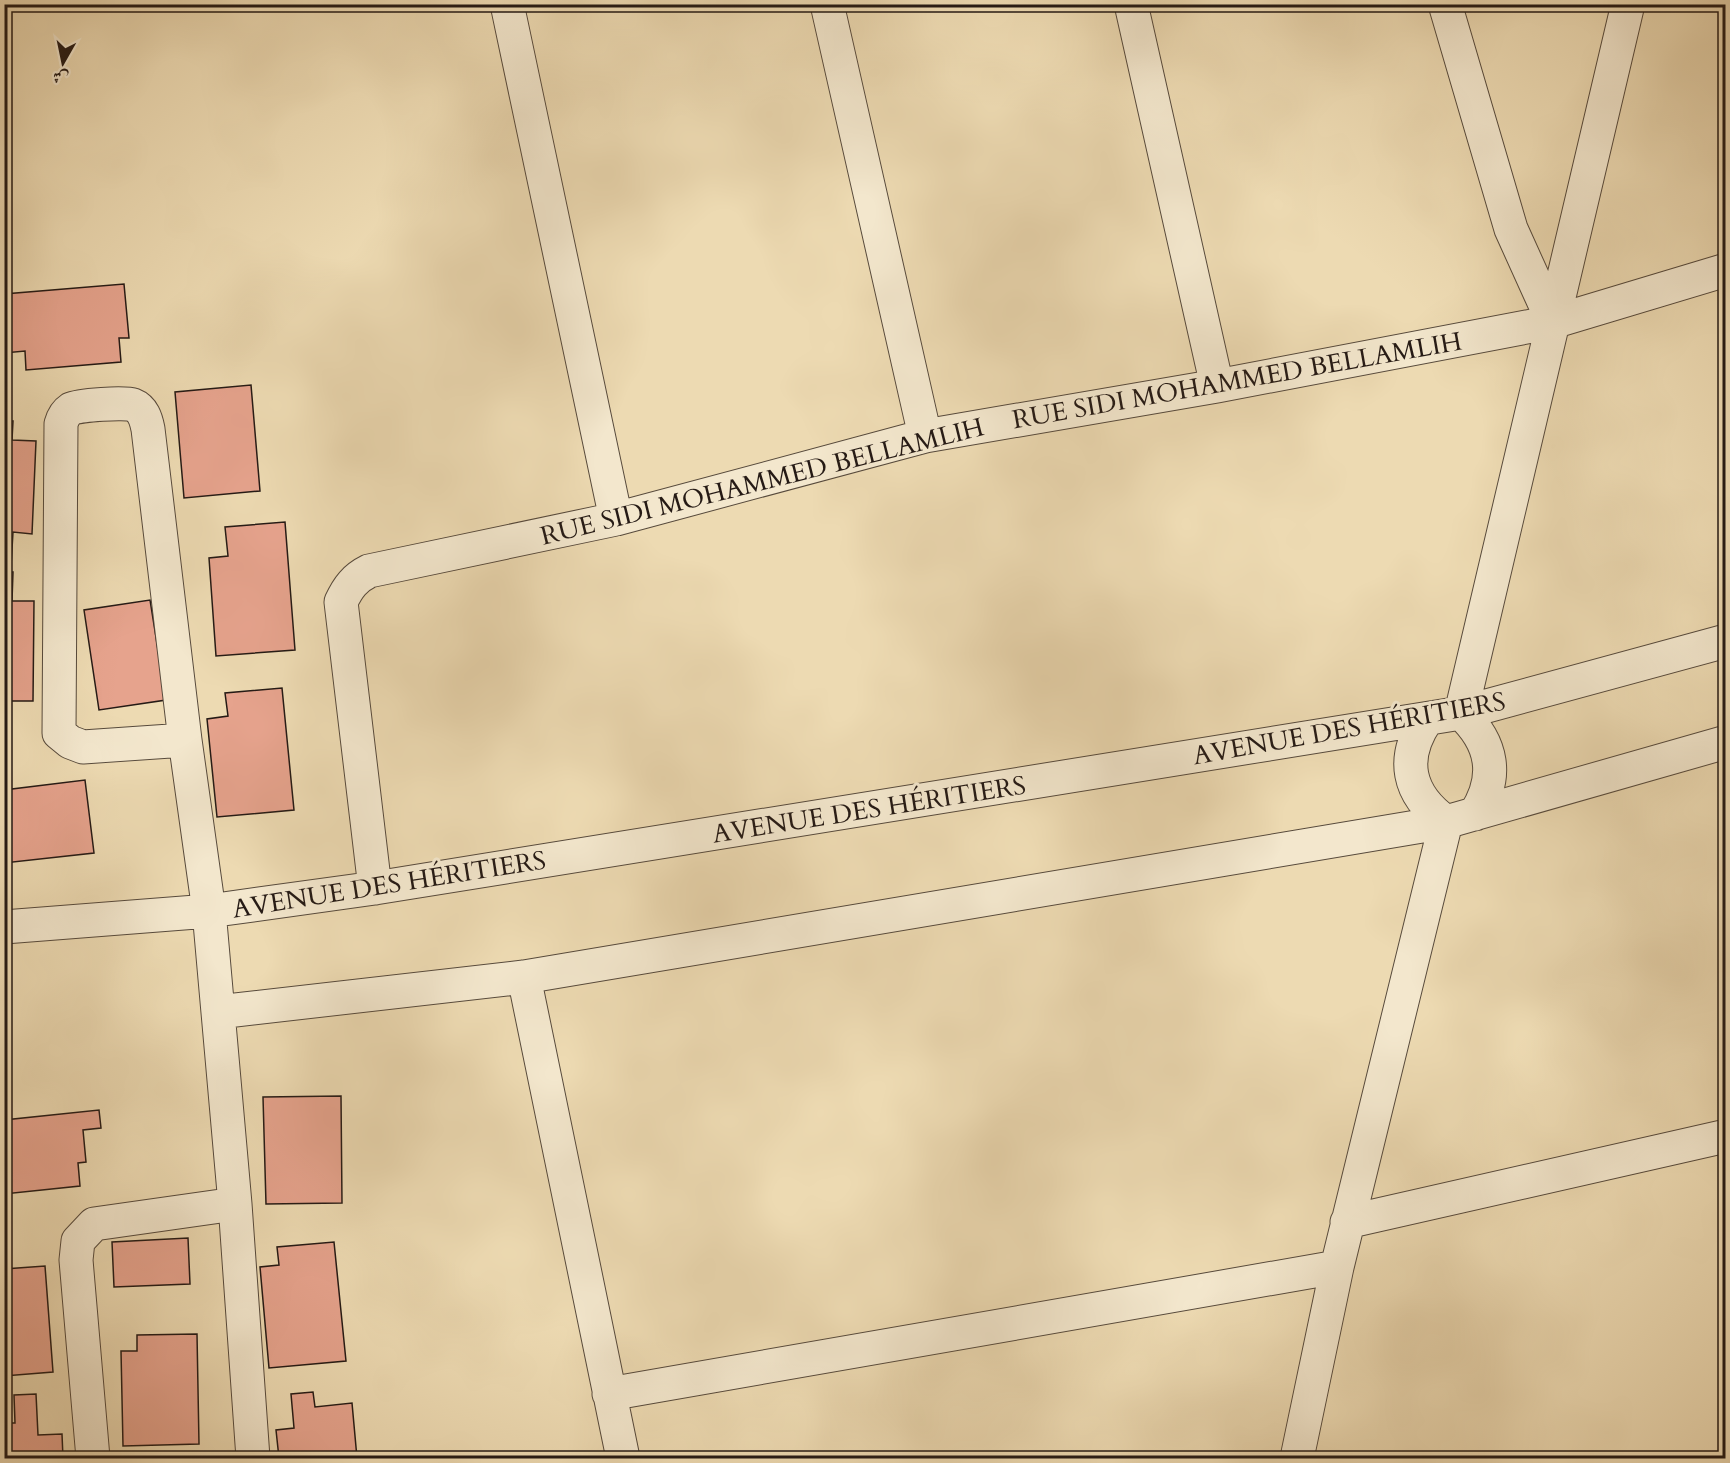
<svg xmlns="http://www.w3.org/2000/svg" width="1730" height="1463" font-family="Cardo,Amiri,serif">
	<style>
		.building { fill: #e6a38d; stroke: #251a15; stroke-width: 1.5 }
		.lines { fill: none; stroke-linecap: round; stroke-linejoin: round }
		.minor-casing { stroke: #574a3c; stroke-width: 35 }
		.minor { stroke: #f3e7cd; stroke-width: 33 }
		.labels { text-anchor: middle; stroke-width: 6; stroke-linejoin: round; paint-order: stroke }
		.street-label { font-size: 26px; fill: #251a15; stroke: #f3e7cd }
	</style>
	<rect width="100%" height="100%" fill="#eddab2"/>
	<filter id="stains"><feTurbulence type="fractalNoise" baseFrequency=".00333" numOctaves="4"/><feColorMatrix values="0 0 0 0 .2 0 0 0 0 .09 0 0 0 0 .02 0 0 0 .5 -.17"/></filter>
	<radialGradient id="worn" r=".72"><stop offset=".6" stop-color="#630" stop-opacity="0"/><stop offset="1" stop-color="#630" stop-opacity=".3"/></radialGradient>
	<path class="building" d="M124,284L129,338H119L121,362L26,370L25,351L4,353V294Z
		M251,385L260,491L184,498L175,392Z
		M4,421H13L12,440L36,441L32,534L13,532L11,566L4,565Z
		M285,522L295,650L216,656L209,558L228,556L225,527Z
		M4,572H13L12,601H34L33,701H4Z
		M150,600L166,700L99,710L84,610Z
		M282,688L294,810L217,817L207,719L228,716L225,693Z
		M85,780L94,853L4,863V790Z
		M341,1096L342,1203L266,1204L263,1097Z
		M99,1110L101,1128L83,1130L86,1162L78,1163L80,1186L4,1194V1120Z
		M188,1238L190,1284L114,1287L112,1242Z
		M334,1242L346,1361L269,1368L260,1267L279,1265L277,1247Z
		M45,1266L53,1372L4,1376V1269Z
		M197,1334L199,1444L123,1446L121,1351H137V1335Z
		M313,1392L315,1407L352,1403L357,1458H279L276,1430L294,1428L291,1394Z
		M36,1394L38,1435L62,1434L63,1458H4V1423H15L14,1395Z"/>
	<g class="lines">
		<g class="minor-casing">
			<path id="minor" d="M507,4L616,519
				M827,4L925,436
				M1131,4L1217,386
				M1445,4L1511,229L1553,322
				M185,740L83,747L70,742L59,733L61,424C63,417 65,413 71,409C79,405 125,402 133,405C143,409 146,419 148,429L185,740L209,911L235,1204L253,1458
				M1475,814C1499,777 1493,743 1461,713L1628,4
				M375,888L341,602C348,587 355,578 369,571L616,519L925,436L1217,386L1553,322L1726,270
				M4,927L209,911L375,888L1461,713L1726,641
				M524,977L623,1458
				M218,1012L524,977L1446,822L1726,742
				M1347,1222L1726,1136
				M609,1394L1337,1267
				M93,1458L76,1260L78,1241L94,1224L235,1204
				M1297,1458L1337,1267L1446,822C1407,794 1400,758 1427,719"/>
		</g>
		<use href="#minor" class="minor"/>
	</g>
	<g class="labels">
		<g class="street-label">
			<text transform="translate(1237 380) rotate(-10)" y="9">RUE SIDI MOHAMMED BELLAMLIH</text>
			<text transform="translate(762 481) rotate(-14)" y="9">RUE SIDI MOHAMMED BELLAMLIH</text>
			<text transform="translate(1349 728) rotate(-10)" y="9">AVENUE DES HÉRITIERS</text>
			<text transform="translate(869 809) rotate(-9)" y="9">AVENUE DES HÉRITIERS</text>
			<text transform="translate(389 884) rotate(-9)" y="9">AVENUE DES HÉRITIERS</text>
		</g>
	</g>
	<rect width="1730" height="1463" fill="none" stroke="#eddab2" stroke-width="24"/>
	<rect x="6" y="6" width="1718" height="1451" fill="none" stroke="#251a15" stroke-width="3"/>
	<rect x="12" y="12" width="1706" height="1439" fill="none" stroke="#251a15" stroke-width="1.5"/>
	<g transform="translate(63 63) rotate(189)" stroke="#f3e7cd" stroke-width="4.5" paint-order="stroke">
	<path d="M0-4.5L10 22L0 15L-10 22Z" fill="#251a15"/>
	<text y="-9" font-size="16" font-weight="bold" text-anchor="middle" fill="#251a15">ش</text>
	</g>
	<rect width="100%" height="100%" filter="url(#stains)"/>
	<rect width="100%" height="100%" fill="url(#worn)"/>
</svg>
